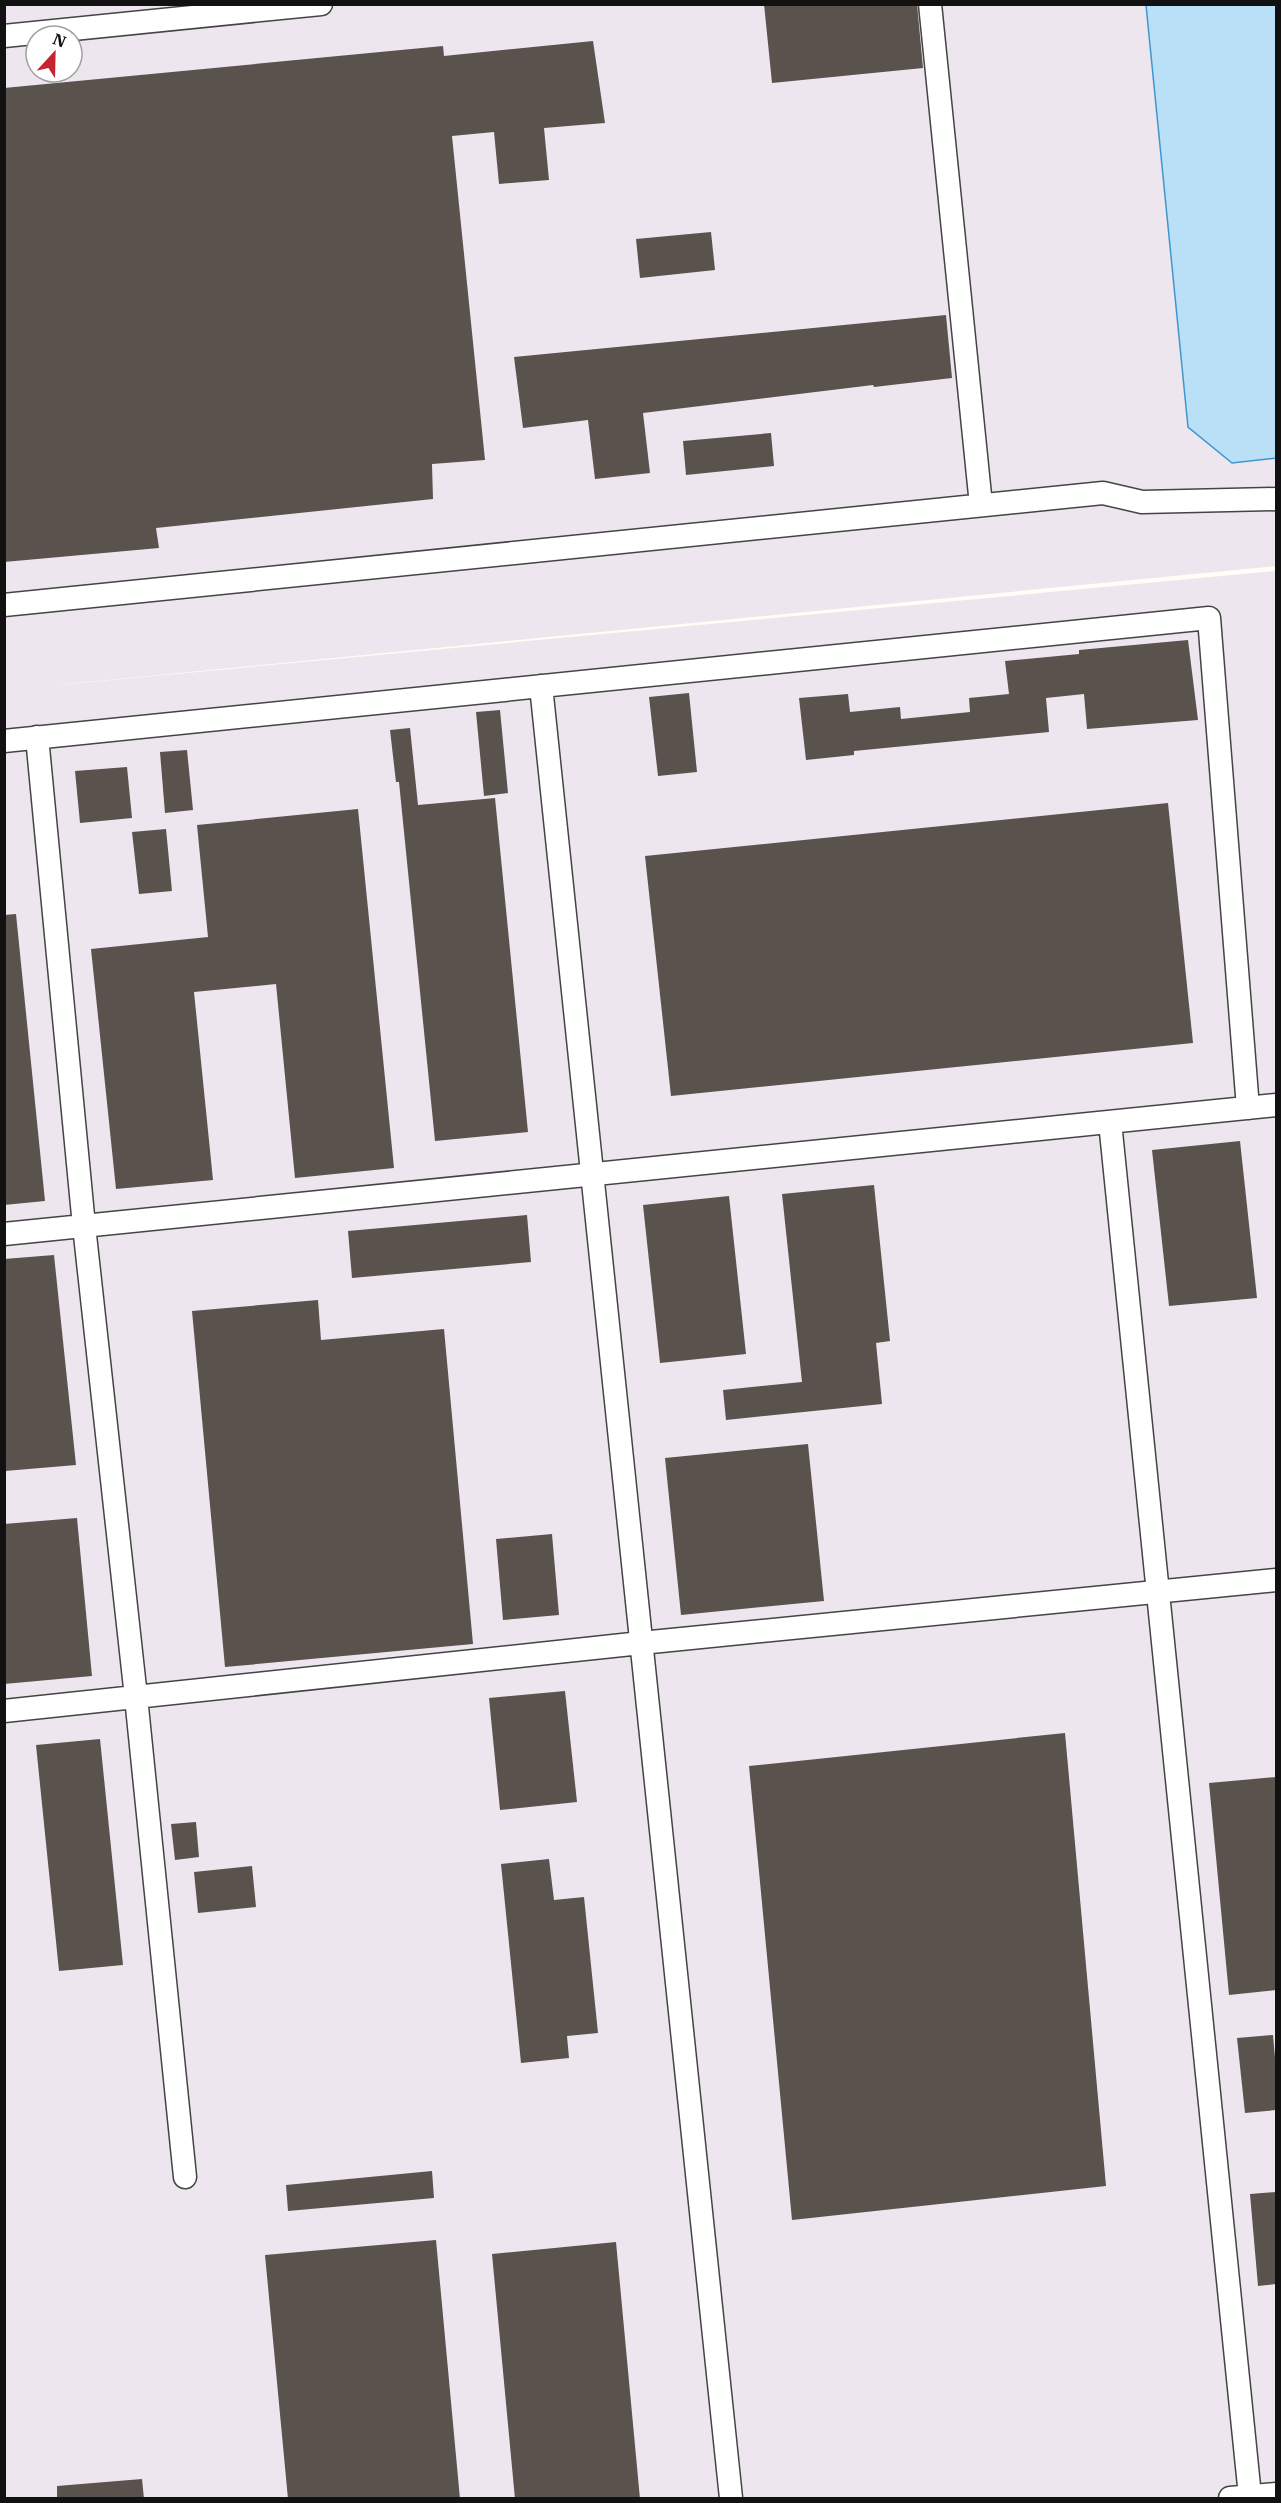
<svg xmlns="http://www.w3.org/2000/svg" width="1281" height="2503" font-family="'IBM Plex Serif',serif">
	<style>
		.industrial { fill: #eee6ef; fill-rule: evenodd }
		.water { fill: #b9e0f7; stroke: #3f96cf; stroke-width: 1.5 }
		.building { fill: #5a524d }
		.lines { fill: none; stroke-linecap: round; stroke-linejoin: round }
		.minor-casing { stroke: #444; stroke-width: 25 }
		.minor { stroke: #fff; stroke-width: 22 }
	</style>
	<rect width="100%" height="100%" fill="#fffdf5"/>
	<path class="industrial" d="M5,5H1146L1188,427L1232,463L1276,458V566L36,687L1276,571V2498H5ZM36,36H72V72H36Z"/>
	<path class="water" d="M1146,5H1276V458L1232,463L1188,427Z"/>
	<path class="building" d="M764,4H917L923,68L772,83Z
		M593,41L605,123L544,128L549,180L499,184L494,132L452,136L485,460L432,464L433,499L156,528L159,548L4,562V88L443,46L444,56Z
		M711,232L715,270L640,278L636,239Z
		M946,315L952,378L874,387L873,385L643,413L650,473L595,479L588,420L523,428L514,357Z
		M771,433L774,466L686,475L683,441Z
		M1188,640L1198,720L1087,729L1084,694L1046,698L1049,732L854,751V755L806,760L799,698L848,694L850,712L900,707L901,719L970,712L969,698L1009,694L1005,661L1079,654V650Z
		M689,693L697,772L658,776L649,697Z
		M500,710L508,793L484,796L476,712Z
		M410,728L418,805L495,798L528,1132L435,1141L399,782H396L390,730Z
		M187,750L193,810L165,813L160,752Z
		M127,767L132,818L80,823L75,771Z
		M1168,803L1193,1043L671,1096L645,856Z
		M358,809L394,1168L295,1178L276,984L194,992L213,1180L116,1189L91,949L208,937L197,825Z
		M166,829L172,891L139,894L132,832Z
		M16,914L45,1201L4,1205V915Z
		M1240,1141L1257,1298L1169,1306L1152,1150Z
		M874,1185L890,1341L876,1343L882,1404L726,1420L723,1390L802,1382L782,1194Z
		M729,1196L746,1354L660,1363L643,1205Z
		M527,1215L531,1262L352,1278L348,1231Z
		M54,1255L76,1465L5,1471L4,1259Z
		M318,1300L321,1340L444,1329L473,1644L225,1667L192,1311Z
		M808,1444L824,1601L681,1615L665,1458Z
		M77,1518L92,1676L4,1684V1524Z
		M552,1534L559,1615L503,1620L496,1539Z
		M565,1691L577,1802L500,1810L489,1698Z
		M1065,1733L1106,2186L792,2220L749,1766Z
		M100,1739L123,1965L59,1971L36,1745Z
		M1276,1777V1990L1229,1995L1209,1783Z
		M196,1822L199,1857L175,1860L171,1824Z
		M549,1859L554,1900L584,1897L598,2033L567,2036L569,2058L521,2063L501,1864Z
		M252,1866L256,1907L198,1913L194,1872Z
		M1273,2035L1276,2069V2110L1245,2113L1237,2038Z
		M432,2171L434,2198L288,2211L286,2185Z
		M1276,2192V2284L1258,2286L1250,2194Z
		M436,2240L460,2499H288L265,2255Z
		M616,2242L640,2499H515L492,2254Z
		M142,2479L144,2499H57V2486Z"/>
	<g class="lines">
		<g class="minor-casing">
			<path id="minor" d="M930,4L981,505
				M4,36L321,4
				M4,605L1103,493L1142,502L1276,499
				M541,686L731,2498
				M37,737L84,1226L136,1697L185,2177
				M4,741L1209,618L1248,1108
				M1110,1122L1250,2496
				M4,1234L1276,1105
				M4,1711L641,1643L1276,1580
				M1230,2498L1276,2494"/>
		</g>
		<use href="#minor" class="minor"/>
	</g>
	<rect width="1281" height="2503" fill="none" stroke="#111111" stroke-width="12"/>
	<g transform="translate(54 54) rotate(22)"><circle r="28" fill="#ffffff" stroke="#a0a0a0" stroke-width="1.5"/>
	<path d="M0-4.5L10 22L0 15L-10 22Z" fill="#c4262e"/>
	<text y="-9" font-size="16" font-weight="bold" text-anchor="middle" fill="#111111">N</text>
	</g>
</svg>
